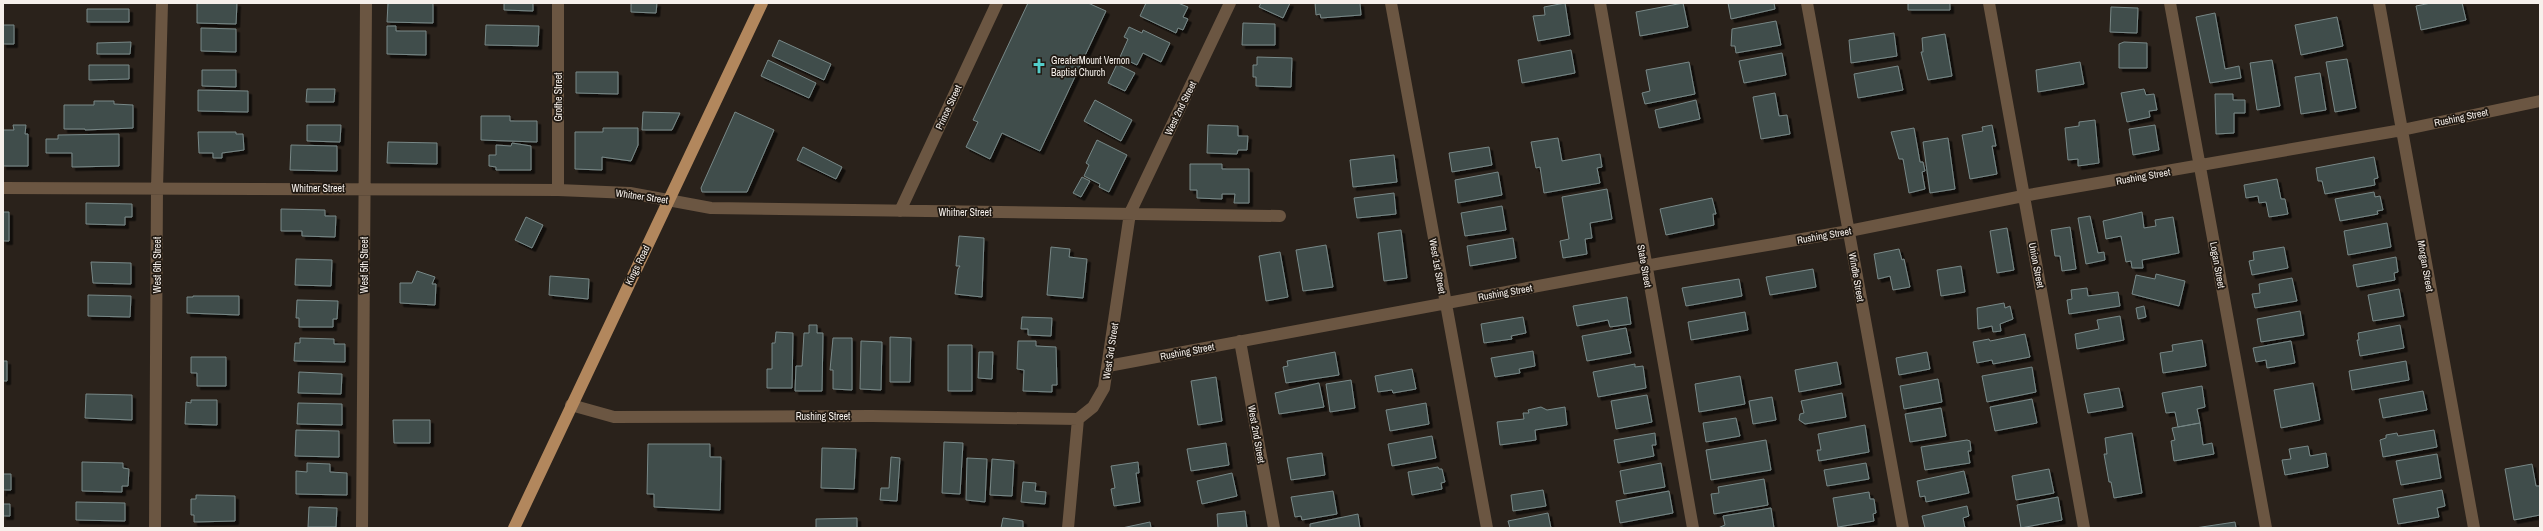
<svg xmlns="http://www.w3.org/2000/svg" width="2543" height="531" font-family="'Archivo Narrow',sans-serif">
	<style>
		.building { fill: #3f4d4c; stroke: #788887; filter: url(#shadow) }
		.lines { fill: none; stroke-linecap: round; stroke-linejoin: round }
		.minor { stroke: #6b5642; stroke-width: 12 }
		.primary { stroke: #b2875d; stroke-width: 12 }
		.labels { text-anchor: middle; stroke-width: 3.5; stroke-linejoin: round; paint-order: stroke }
		.poi-label { font-size: 10px; fill: #f6f0eb; stroke: #201912; text-anchor: start }
		.street-label { font-size: 10px; fill: #f6f0eb; stroke: #201912 }
	</style>
	<defs>
		<filter id="shadow"><feDropShadow dx="3.5" dy="3.5" stdDeviation="0" flood-color="#0009"/></filter>
	</defs>
	<rect width="100%" height="100%" fill="#2a221b"/>
	<path class="building" d="M197,3H237L236,24L197,23Z
		M388,3H433V23L387,22Z
		M504,3H533V11L504,10Z
		M631,3H657L656,13L631,12Z
		M1028,3H1088L1106,11L1040,151L1002,133L990,159L966,147L978,122L973,120Z
		M1146,3H1178L1188,7L1183,17L1188,19L1183,30L1178,28L1176,33L1140,16Z
		M1261,3H1290L1283,18L1259,7Z
		M1315,3H1360L1361,15L1321,18L1320,14L1316,15Z
		M1565,3L1570,35L1538,41L1533,16L1545,15L1544,7Z
		M1683,3L1688,27L1640,36L1636,12Z
		M1728,3H1774L1775,9L1731,19Z
		M1908,3H1950V10H1908Z
		M2431,3H2462L2466,20L2421,30L2416,6Z
		M2111,7L2138,8L2137,33L2110,32Z
		M87,9H129V22H87Z
		M2215,13L2225,69L2239,66L2241,78L2210,83L2196,17Z
		M2337,17L2343,46L2301,55L2295,25Z
		M1776,21L1781,45L1736,53L1735,46H1731L1732,29Z
		M1243,23L1275,24V45H1242Z
		M3,25H14V44H3Z
		M486,25L539,26L538,46L485,45Z
		M387,26H396V31H426V55L387,54Z
		M1129,27L1142,33L1143,30L1170,43L1161,62L1143,53L1137,65L1120,57L1128,39L1124,37Z
		M201,28L236,29V52L201,51Z
		M1894,33L1897,56L1851,63L1849,40Z
		M1945,34L1952,76L1928,80L1921,52H1923L1922,38Z
		M779,40L831,64L824,80L772,56Z
		M131,42L130,54H97V43Z
		M2124,42L2147,43V68H2119V44Z
		M1571,50L1575,73L1522,83L1518,60Z
		M1782,53L1786,75L1744,83L1739,61Z
		M1257,57L1292,58L1291,87L1256,86V77H1253V65H1257Z
		M2347,59L2356,108L2335,112L2326,62Z
		M768,60L816,83L809,98L761,76Z
		M2272,60L2280,106L2257,110L2250,63Z
		M1689,62L1695,94L1645,104L1642,93L1650,91L1646,70Z
		M2080,62L2084,84L2038,92L2036,70Z
		M1117,64L1135,73L1125,91L1108,83Z
		M89,65H129V79L89,80Z
		M1898,66L1903,90L1858,98L1854,74Z
		M202,70H236V87L202,86Z
		M576,72H618V94L576,93Z
		M2320,73L2326,110L2301,114L2295,77Z
		M307,89H335L334,102H306Z
		M2144,89L2146,95L2154,94L2157,110L2149,111L2150,117L2127,122L2121,93Z
		M198,90L248,91V112L198,111Z
		M1775,93L1779,116L1787,115L1790,134L1761,139L1753,97Z
		M2215,94H2233V100H2245V113H2234V133L2216,134Z
		M1095,100L1132,120L1121,141L1084,121Z
		M1696,100L1700,119L1659,128L1655,110Z
		M94,101H114V104L133,105V128L85,130V129H64V105H94Z
		M643,112L680,113L672,130H642Z
		M735,112L774,130L747,192H702L701,188Z
		M481,116H510V121H537V142L481,140Z
		M2095,120L2099,163L2078,166V159L2068,160L2065,128L2079,126V122Z
		M13,125H26L25,134H28V166H3V130H14Z
		M307,125H341L340,142L307,141Z
		M1208,125L1238,126V136H1248L1247,150H1238L1237,154L1207,153Z
		M1992,125L1996,146H1992L1997,174L1970,179L1962,135L1983,131L1982,127Z
		M2155,125L2159,150L2133,155L2129,129Z
		M603,128H638V145L631,161L602,157V170L575,169V132H603Z
		M1914,128L1920,162H1923L1925,171L1922,172L1925,189L1909,193L1903,159H1899L1891,132Z
		M198,132H236V134H243L244,150L222,153V158H213V153H199Z
		M119,134V166L72,167V153H46V139H58V135Z
		M1558,138L1562,161L1600,154L1602,167L1597,168L1600,183L1544,193L1540,167L1536,168L1531,142Z
		M1948,138L1955,189L1930,193L1923,142Z
		M1097,140L1127,155L1109,192L1099,187L1100,184L1084,176L1089,165L1086,163Z
		M388,142L437,143V164L387,163Z
		M512,143L531,146V170H496V167L489,166V155H496V145L511,146Z
		M291,145L337,146V171L290,170Z
		M803,147L842,167L836,179L797,160Z
		M1489,147L1492,165L1452,172L1449,153Z
		M1394,155L1397,182L1353,187L1350,160Z
		M2374,157L2378,178L2374,179L2375,185L2325,194L2322,181H2318L2316,168Z
		M1190,164H1222V169H1249V203H1234L1235,194H1222V199L1197,198V190H1190Z
		M1498,172L1502,195L1458,203L1455,180Z
		M1082,177L1090,181L1081,197L1073,193Z
		M2277,179L2281,199H2285L2288,214L2269,217L2266,202L2259,203L2258,196L2246,198L2244,185Z
		M1607,189L1612,219L1590,223L1592,238L1585,239L1587,254L1563,258L1560,241L1569,239L1562,197Z
		M2374,192L2375,197L2380,196L2383,210L2377,211L2378,214L2340,221L2335,199Z
		M1394,193L1396,214L1357,218L1354,198Z
		M1712,198L1716,214H1713L1714,225L1666,235L1660,209Z
		M86,203L132,204V217H125V225L86,224Z
		M1502,206L1506,230L1465,236L1461,213Z
		M281,209L325,210V216H336L335,237L302,236V231H281Z
		M3,212H9V241H3Z
		M2142,212L2144,228L2156,226L2155,220L2173,217L2179,253L2142,260L2143,268H2132L2131,261L2126,262L2121,236L2106,239L2103,221Z
		M2090,216L2098,253L2104,252L2105,260L2086,264L2078,218Z
		M526,217L543,225L532,248L515,240Z
		M2387,223L2391,247L2348,255L2344,231Z
		M2070,227L2076,269L2062,271L2060,256H2055L2051,230Z
		M2007,228L2014,270L1997,273L1990,231Z
		M1401,230L1407,278L1384,281L1378,233Z
		M959,236L984,238L982,297L955,294L958,269L960,266H956Z
		M1513,238L1516,258L1470,266L1467,246Z
		M1326,245L1333,287L1303,291L1296,250Z
		M1051,247L1070,249L1069,257L1087,259L1083,298L1047,295Z
		M2284,247L2288,268L2252,275L2249,261L2254,260L2253,252Z
		M1899,249L1902,260L1904,259L1910,287L1893,290L1890,276L1878,279L1874,254Z
		M1280,252L1288,297L1266,301L1259,256Z
		M2396,257L2398,272L2394,273L2395,280L2357,287L2353,265Z
		M296,259L332,260L331,286L295,285Z
		M91,262L131,263V284L93,283Z
		M1961,266L1965,292L1941,296L1937,270Z
		M1813,269L1816,287L1770,295L1766,277Z
		M417,271L435,277L432,284H436L435,305L400,303V283H412Z
		M2156,274L2185,281L2179,306L2132,294L2136,275L2155,279Z
		M550,276L589,279L588,299L549,295Z
		M2292,278L2297,301L2255,308L2252,294L2260,293L2259,284Z
		M1739,279L1742,296L1686,306L1682,288Z
		M2087,288L2088,296L2118,292L2120,306L2069,314L2067,300L2072,299L2071,290Z
		M2399,289L2404,316L2373,321L2368,295Z
		M88,295L131,296L130,317L88,316Z
		M193,296H239V315L187,313V297H193Z
		M1627,297L1631,324L1610,327L1608,320L1577,326L1573,306Z
		M297,300L338,301L337,319H333V327H299V318H296Z
		M2004,303L2005,308L2010,306L2013,319L2000,324L2001,331L1993,332L1992,326L1978,329L1977,308Z
		M2144,306L2146,317L2138,319L2136,308Z
		M2300,311L2304,335L2261,342L2257,319Z
		M1745,312L1748,330L1691,340L1688,322Z
		M2120,316L2124,340L2077,349L2075,334L2099,329L2097,320Z
		M1022,317L1052,318L1051,336L1028,335V329H1021Z
		M1523,317L1526,333L1511,336L1512,339L1484,343L1481,324Z
		M809,325H817V333H823L822,391H795L796,366H802L804,333H809Z
		M2400,325L2404,348L2360,356L2357,340H2359L2358,333Z
		M1626,328L1631,353L1587,361L1582,336Z
		M776,332L793,333L792,388H767V369H772V343H775Z
		M2025,334L2030,357L1993,364L1992,360L1977,363L1973,342L1989,339L1990,341Z
		M890,337L911,338L910,382H890Z
		M300,338L334,339V344H345V362L294,361L295,343H300Z
		M833,338H852V390L833,389V370H830Z
		M2202,340L2206,366L2163,373L2160,353L2173,351L2172,345Z
		M861,341L882,342L881,390L860,389Z
		M1018,341H1036V346L1056,347L1057,385H1052V392L1023,391L1024,370L1017,369Z
		M2291,341L2295,363L2267,368L2266,360L2256,362L2253,348Z
		M948,345H972V391H948Z
		M1533,351L1535,366L1519,369L1520,373L1495,377L1491,358Z
		M979,352H993L992,379L978,378Z
		M1335,352L1339,375L1286,383L1283,367L1288,366L1287,361Z
		M1927,352L1930,369L1899,375L1896,358Z
		M191,357H226V386H197V373H191Z
		M3,361H7V381H3Z
		M2406,361L2409,380L2352,390L2349,371Z
		M1837,362L1841,384L1799,392L1795,370Z
		M1635,364V367L1643,366L1646,388L1598,397L1593,372Z
		M2032,367L2036,392L1987,402L1982,376Z
		M1412,369L1416,389L1393,393L1392,390L1378,392L1375,376Z
		M299,372L342,374L341,394L298,393Z
		M1740,376L1745,404L1699,412L1695,384Z
		M1216,377L1222,421L1198,425L1191,381Z
		M1938,379L1942,402L1904,409L1900,386Z
		M1351,380L1355,408L1330,412L1326,384Z
		M1319,383L1324,407L1279,414L1275,393Z
		M2313,383L2320,420L2281,428L2274,390Z
		M2202,386L2205,407L2197,409L2200,423L2178,427L2175,412L2166,413L2162,393Z
		M2119,388L2123,407L2088,413L2084,394Z
		M2423,391L2427,410L2383,418L2379,399Z
		M1842,393L1846,417L1805,424L1799,420L1800,414L1804,413L1801,401Z
		M86,394L132,395V420L85,418Z
		M1647,395L1652,422L1616,429L1611,401Z
		M1772,397L1776,420L1753,424L1749,401Z
		M2032,399L2037,423L1995,431L1990,407Z
		M191,400H217V425L185,424L186,402L191,403Z
		M298,403L342,404V425L297,424Z
		M1426,403L1429,424L1390,431L1386,410Z
		M1541,407L1547,410L1565,407L1567,425L1535,430L1536,440L1500,445L1497,422L1524,419L1523,413H1529L1528,410Z
		M1941,408L1946,436L1910,442L1905,414Z
		M1736,418L1740,436L1706,442L1703,423Z
		M393,420H430V443H394Z
		M2200,423L2203,445L2212,443L2214,454L2174,461L2171,441L2175,440L2172,428Z
		M1865,425L1869,452L1819,461L1817,450H1821L1818,434Z
		M296,430L339,431V457L295,456Z
		M2434,430L2437,447L2383,457L2380,440L2386,438V435L2397,433L2398,436Z
		M1655,433L1656,445H1652L1654,456L1618,463L1614,440Z
		M2132,433L2142,493L2114,498L2111,482H2109L2104,454H2107L2105,438Z
		M1432,436L1436,458L1392,466L1388,444Z
		M1766,440L1771,470L1711,480L1706,450Z
		M1967,440L1970,441L1971,451H1968L1970,463L1925,470L1921,447Z
		M944,442L963,443L960,494L942,493Z
		M1226,443L1229,465L1191,471L1187,449Z
		M648,444H710V457H721L720,510L654,507V494H647Z
		M2308,446L2310,456L2326,453L2328,467L2285,475L2282,460L2291,459L2289,449Z
		M822,448L856,449L854,489L821,488Z
		M1322,453L1325,475L1291,480L1287,458Z
		M2437,454L2441,478L2401,485L2396,461Z
		M891,457L900,458L897,501L880,500L881,488H889Z
		M967,458L987,459L985,502L966,500Z
		M992,459L1014,461L1012,496L990,495Z
		M82,462L123,463V468L129,469L128,486H122V492L82,491Z
		M1138,462L1139,473H1136L1140,502L1114,506L1111,489L1115,488L1111,466Z
		M307,463L330,464V472L347,473V495L296,494V471L307,472Z
		M1661,463L1665,487L1624,494L1620,471Z
		M1866,463L1869,479L1827,486L1824,470Z
		M2532,464L2536,486H2540V515L2514,520L2505,469Z
		M1438,467L1439,469H1442L1445,482L1441,483L1442,489L1412,495L1408,472Z
		M2049,469L2054,493L2016,500L2012,476Z
		M1964,471L1969,493L1926,502L1925,496L1920,497L1917,481Z
		M1232,473L1237,496L1202,504L1197,481Z
		M3,474H11V490H3V493Z
		M1764,479L1768,505L1714,514L1711,494L1719,493L1718,487Z
		M1023,482L1036,483L1035,491L1046,492L1045,504L1021,502Z
		M1543,490L1546,506L1513,511L1511,495Z
		M2442,490L2445,506L2437,508L2439,517L2398,524L2393,499Z
		M1333,491L1337,514L1302,520L1301,516L1295,517L1291,497Z
		M1669,491L1673,513L1620,523L1616,501Z
		M1869,492L1870,499H1874L1876,513L1873,514L1874,521L1838,527L1833,498Z
		M196,495L235,496V521L194,522V515H191V499H196Z
		M2058,497L2062,520L2021,528L2017,505Z
		M76,502L125,503V521L76,520Z
		M3,504H10V516H3Z
		M1967,506L1969,516L1963,518L1965,528H1925L1922,516Z
		M309,507L337,508L336,527H308Z
		M1771,508L1774,528H1718L1725,525L1723,516Z
		M1245,511L1247,528H1218L1217,514Z
		M1548,513L1551,528H1510L1508,521Z
		M1358,514L1360,528H1310V524Z
		M857,518V528H816V519Z
		M1003,518L1023,521V528H1001Z
		M1150,522L1151,528H1122Z
		M2235,522L2236,528H2195Z"/>
	<g class="lines">
		<path class="minor" d="M1391,3L1487,528
			M1600,3L1693,528
			M1807,3L1903,528
			M1989,3L2084,528
			M2170,3L2266,528
			M2379,3L2474,528
			M3,188L558,190L630,193L711,208L1280,216
			M558,190V3
			M900,211L997,3
			M1240,341L1274,528
			M1108,366L1662,263L1849,231L2023,196L2402,130L2540,101
			M571,405L614,417L872,416L1078,419
			M155,528L157,188L162,3
			M362,528L366,3
			M1068,528L1078,419L1093,407L1104,388L1130,213L1230,3"/>
		<path class="primary" d="M514,528L762,3"/>
	</g>
	<defs>
		<g id="church-bare" transform="scale(1.2)"><path d="M-1.2-6h2.4v3.5h3.3v2.4h-3.3V6h-2.4V-.1h-3.3v-2.4h3.3Z" fill="#53cdca" stroke="#201912" stroke-width="2.5" paint-order="stroke"/></g>
	</defs>
	<g fill-rule="evenodd">
		<use href="#church-bare" x="1039" y="66"/>
	</g>
	<g class="labels">
		<g class="poi-label">
			<text x="1051" y="64">GreaterMount Vernon<tspan x="1051" dy="12">Baptist Church</tspan></text>
		</g>
		<g class="street-label">
			<text transform="translate(558 97) rotate(-90)" y="4">Grothe Street</text>
			<text transform="translate(948 107) rotate(-65)" y="4">Prince Street</text>
			<text transform="translate(1180 108) rotate(-64)" y="4">West 2nd Street</text>
			<text transform="translate(2461 117) rotate(-12)" y="4">Rushing Street</text>
			<text transform="translate(2143 176) rotate(-10)" y="4">Rushing Street</text>
			<text x="318" y="192">Whitner Street</text>
			<text transform="translate(642 196) rotate(8)" y="4">Whitner Street</text>
			<text x="965" y="216">Whitner Street</text>
			<text transform="translate(1824 235) rotate(-10)" y="4">Rushing Street</text>
			<text transform="translate(157 265) rotate(-90)" y="4">West 6th Street</text>
			<text transform="translate(364 265) rotate(-90)" y="4">West 5th Street</text>
			<text transform="translate(637 265) rotate(-64)" y="4">Kings Road</text>
			<text transform="translate(2037 265) rotate(79)" y="4">Union Street</text>
			<text transform="translate(2218 265) rotate(80)" y="4">Logan Street</text>
			<text transform="translate(1438 266) rotate(80)" y="4">West 1st Street</text>
			<text transform="translate(1645 266) rotate(80)" y="4">State Street</text>
			<text transform="translate(2426 266) rotate(80)" y="4">Morgan Street</text>
			<text transform="translate(1857 277) rotate(80)" y="4">Windle Street</text>
			<text transform="translate(1505 292) rotate(-10)" y="4">Rushing Street</text>
			<text transform="translate(1110 351) rotate(-81)" y="4">West 3rd Street</text>
			<text transform="translate(1187 351) rotate(-11)" y="4">Rushing Street</text>
			<text x="823" y="420">Rushing Street</text>
			<text transform="translate(1257 434) rotate(80)" y="4">West 2nd Street</text>
		</g>
	</g>
	<rect width="2543" height="531" fill="none" stroke="#f6f0eb" stroke-width="8"/>
</svg>
